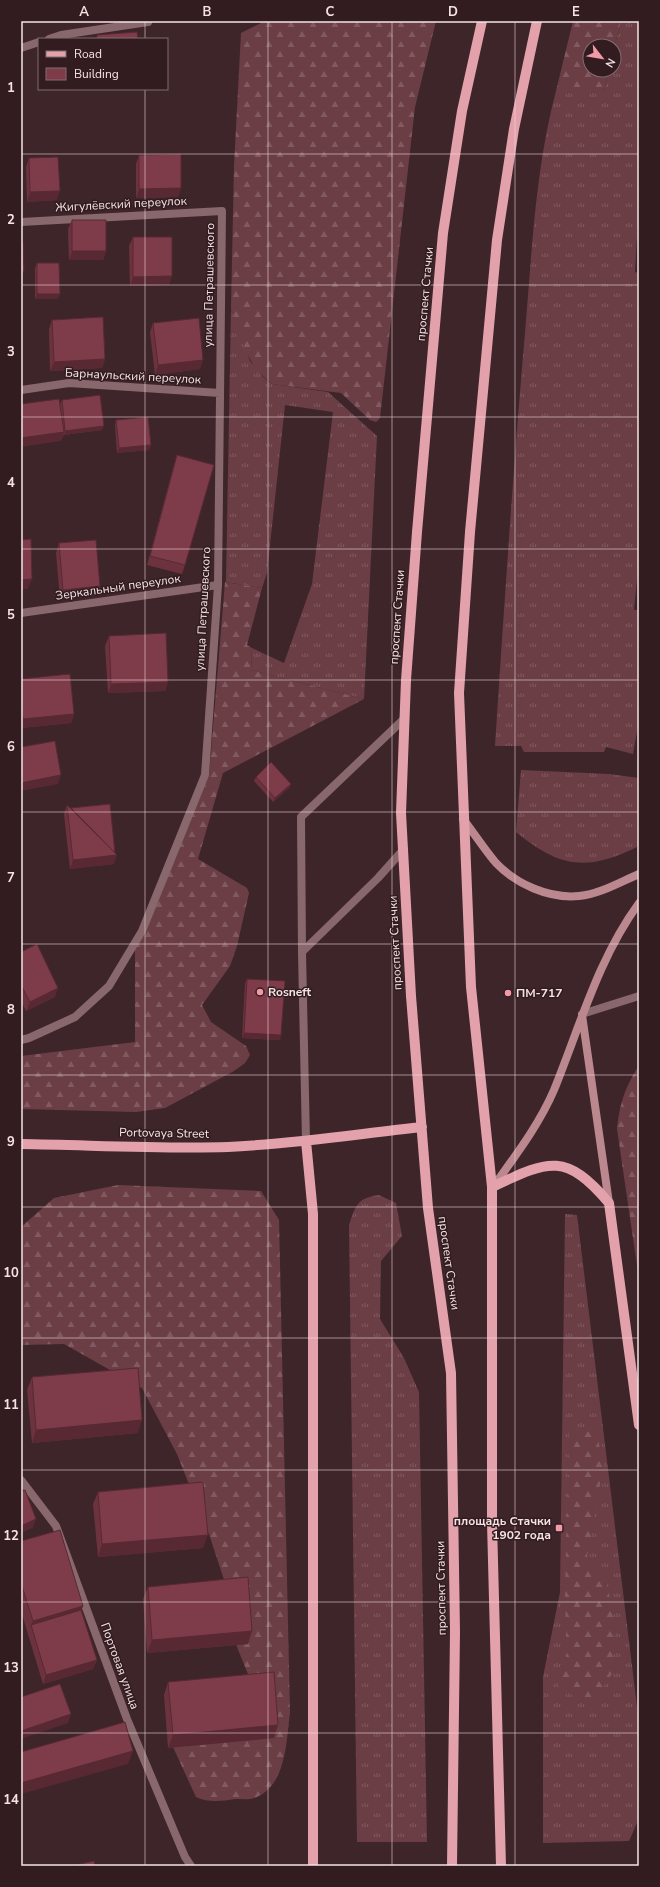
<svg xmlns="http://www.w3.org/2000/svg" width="660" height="1887" font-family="'Nunito Sans',sans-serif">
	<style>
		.grass { fill: url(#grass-tufts) }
		.forest { fill: url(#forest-firs) }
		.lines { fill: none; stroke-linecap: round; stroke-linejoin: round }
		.service { stroke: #88686c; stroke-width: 8 }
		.minor { stroke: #88686c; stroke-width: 8 }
		.secondary { stroke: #bb888f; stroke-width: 8 }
		.primary { stroke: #e2a1ab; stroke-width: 10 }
		.wall { fill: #6c333f }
		.shaded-wall { fill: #582933 }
		.building { fill: #7e3b49; stroke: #582933 }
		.grid { fill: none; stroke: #f4e3e5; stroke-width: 1; stroke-opacity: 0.55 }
		.poi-dot { fill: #f39aa9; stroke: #331c20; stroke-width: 1.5 }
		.labels { text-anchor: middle; stroke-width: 3; stroke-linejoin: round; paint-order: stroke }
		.street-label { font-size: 12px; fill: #f4e3e5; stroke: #331c20 }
		.poi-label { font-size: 12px; font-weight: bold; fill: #f4e3e5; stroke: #331c20; text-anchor: start }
		.neatline { fill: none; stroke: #f4e3e5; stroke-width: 1.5 }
		.grid-label { font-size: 13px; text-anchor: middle; font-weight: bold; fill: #f4e3e5 }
	</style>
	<defs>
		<pattern id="grass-tufts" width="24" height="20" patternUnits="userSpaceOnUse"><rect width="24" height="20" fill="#6b3e46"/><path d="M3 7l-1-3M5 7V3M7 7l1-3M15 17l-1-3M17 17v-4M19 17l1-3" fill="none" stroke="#815a61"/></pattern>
		<pattern id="forest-firs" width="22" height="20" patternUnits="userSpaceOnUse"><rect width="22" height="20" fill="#6b3e46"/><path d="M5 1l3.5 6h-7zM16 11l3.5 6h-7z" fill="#815a61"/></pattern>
	</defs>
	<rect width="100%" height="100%" fill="#3e2529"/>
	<path class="grass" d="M621,21H639V201L635,272L639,273V559L634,610H639V720L633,754L606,747L604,752H524L521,746H495C504,608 513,471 525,333C532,252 535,170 556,91H604L609,70H614V48Z
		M231,309L250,361L263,377L272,384L328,392L377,436L364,699L251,670L252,648L284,663L312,584L333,412L285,405L267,573L262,588L226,582Z
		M521,770L609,774L639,778V846C587,872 560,868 516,832Z
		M379,1195L396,1203L402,1236L381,1261L380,1319L404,1358L419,1392L427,1842H357L349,1225C356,1205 357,1198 379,1195Z
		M565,1214L577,1215L639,1723V1810L637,1823L629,1841L543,1843V1677L560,1592Z"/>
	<path class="forest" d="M265,21H436L415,107L380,418L376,422L370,420L341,393L272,384L256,370L244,348L231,309L234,166L241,33Z
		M573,21H621L614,48V46H590V70H609L604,91H556Z
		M225,582L262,588L247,645L252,648L251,670L364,699L223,773L198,859L247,888L249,893L237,946L230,966L202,1005L211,1022L246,1046L250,1055L245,1063L234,1071L165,1108L136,1112L21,1109V1056L135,1042V950L209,776Z
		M639,1065V1279L617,1129C620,1102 625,1088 639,1065Z
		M118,1185L261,1191L279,1220L290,1713C286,1741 287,1783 257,1797C251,1800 242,1799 235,1799C222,1801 209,1803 196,1797L173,1747L258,1699L235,1642L232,1604L210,1537L177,1454L142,1388L64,1344L21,1345V1227L54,1198Z
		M569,1429L596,1433L604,1463L587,1556L607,1585L615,1622L613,1672L590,1707L558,1686L567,1653L565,1600Z"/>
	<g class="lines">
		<path class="service" d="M302,952L301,817L405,718
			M306,1141L302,952L378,878L404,849"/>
		<path class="minor" d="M49,39L61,35L148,22
			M21,48L39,42
			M21,222L222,211L218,585L205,775L142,931L109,986L75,1017L29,1038L21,1040
			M21,390L69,383L220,393
			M21,613L218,585
			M582,1014L639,996
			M21,1480L56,1526L127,1719L185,1857L191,1866"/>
		<path class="secondary" d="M463,819C474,833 484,849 496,863C516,884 549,899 579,896C600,894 620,882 639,874
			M582,1015L609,1203
			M493,1187C515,1156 539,1125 554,1090C580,1026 598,959 639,903"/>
		<path class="primary" d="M306,1141L313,1214V1866
			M21,1144C90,1145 159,1149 228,1147C293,1144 357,1134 422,1127
			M492,1187C548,1161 565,1151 609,1203L639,1425
			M452,1866L455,1632L451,1373L428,1208L411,996L401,813L406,680L417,532L443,233L462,111L482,21
			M501,1866L492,1523V1187L471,987L459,693L470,532L497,240L514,129L537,21"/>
	</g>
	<path class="wall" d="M139,155L181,188L178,197L136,198V164Z
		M29,158L57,200L27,202L26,167Z
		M72,220L106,251L103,260H69L68,229Z
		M133,237L172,276L169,285L130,286L129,246Z
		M37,263L58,299H35V268Z
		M52,320L105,359L102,368L50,371L49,329Z
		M153,323L200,369L155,375L150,332Z
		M62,400L102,430L64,435V434L61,441L60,404Z
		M116,420L149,450L117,453L115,425Z
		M177,455L185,565L182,574L147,565L174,464Z
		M59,543L100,586L97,595L60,599L56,553Z
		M109,636L168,682L165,691L108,693L105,646Z
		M21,679L74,714L71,723L21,728Z
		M256,777L291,784L289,788L273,802L254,781Z
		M67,805L114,864L70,869L64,814Z
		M21,952L55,997L26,1011L21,1001Z
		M247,979L281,1035L280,1040L242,1038L245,983Z
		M32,1377L138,1433L32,1443L27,1390Z
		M98,1492L203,1548L98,1557L93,1504Z
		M21,1541L83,1606L81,1610L97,1660L93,1669L43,1684L21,1611Z
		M148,1587L248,1644L147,1653L143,1599Z
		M168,1682L274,1738L168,1748L164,1695Z"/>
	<path class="shaded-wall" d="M181,188L178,197L136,198L139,189Z
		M60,191L57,200L27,202L30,192Z
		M72,251H106L103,260H69Z
		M21,271H24L22,276H21Z
		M172,276L169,285L130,286L133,277Z
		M37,294H60L58,299H35Z
		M105,359L102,368L50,371L54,362Z
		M203,360L200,369L155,375L158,365Z
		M104,426L102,430L64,435L65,431Z
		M64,432L61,441L21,447V438Z
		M151,445L149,450L117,453L119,448Z
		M32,579L28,589H21V580Z
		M100,586L97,595L60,599L63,590Z
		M168,682L165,691L108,693L111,684Z
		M74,714L71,723L21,728V724L23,719Z
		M61,775L58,784L21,791V783Z
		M291,784L289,788L273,802L275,798Z
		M117,855L114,864L70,869L73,860Z
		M58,988L55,997L26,1011L30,1002Z
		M244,1033L281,1035L280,1040L242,1038Z
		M142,1420L138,1433L32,1443L36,1430Z
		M36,1519L33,1528L21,1533V1526Z
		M208,1535L203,1548L98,1557L102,1544Z
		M83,1606L78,1619L31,1625L33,1621Z
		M252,1631L248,1644L147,1653L152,1640Z
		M97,1660L93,1669L43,1684L46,1675Z
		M71,1714L68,1723L21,1739V1731Z
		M278,1725L274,1738L168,1748L173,1735Z
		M133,1751L128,1764L21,1794V1783Z"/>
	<path class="building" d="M137,32L138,39H97V35Z
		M181,154V188L139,189V155Z
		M58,157L60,191L30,192L29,158Z
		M72,220H106V251H72Z
		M133,237H172V276L133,277Z
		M21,242H23L24,271H21Z
		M37,263H59L60,294H37Z
		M103,317L105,359L54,362L52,320Z
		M199,318L203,360L158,365L153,323Z
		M100,395L104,426L65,431L62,400Z
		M59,399L64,432L21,438V404Z
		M148,417L151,445L119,448L116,420Z
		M177,455L214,465L185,565L150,556Z
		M31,539L32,579L21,580V540Z
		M96,540L100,586L63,590L59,543Z
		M166,633L168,682L111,684L109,636Z
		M70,674L74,714L23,719L21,702V679Z
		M55,741L61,775L21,783V747Z
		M271,762L291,784L275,798L256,777Z
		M110,804L115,853L71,808Z
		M67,805L117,855L73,860Z
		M37,944L58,988L30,1002L21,985V952Z
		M247,979L285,981L281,1035L244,1033Z
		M138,1368L142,1420L36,1430L32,1377Z
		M203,1482L208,1535L102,1544L98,1492Z
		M25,1490L36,1519L21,1526V1492Z
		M60,1530L83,1606L33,1621L21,1583V1541Z
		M248,1577L252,1631L152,1640L148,1587Z
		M81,1610L97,1660L46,1675L31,1625Z
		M274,1672L278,1725L173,1735L168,1682Z
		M60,1684L71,1714L21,1731V1697Z
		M125,1722L133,1751L21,1783V1752Z
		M94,1861L95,1866H71Z"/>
	<path class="grid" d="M145,21V39M268,21V1866M392,21V1866M515,21V1866M145,89V1866M21,154H639M21,285H639M21,417H639M21,549H639M21,680H639M21,812H639M21,944H639M21,1075H639M21,1207H639M21,1338H639M21,1470H639M21,1602H639M21,1733H639"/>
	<g class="poi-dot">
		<circle cx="260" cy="992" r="4"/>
		<circle cx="508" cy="993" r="4"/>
		<rect x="555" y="1524" width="8" height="8" rx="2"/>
	</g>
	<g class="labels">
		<g class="street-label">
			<text transform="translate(121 204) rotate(-3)" y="4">Жигулёвский переулок</text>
			<text transform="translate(209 285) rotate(-89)" y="4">улица Петрашевского</text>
			<text transform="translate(425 294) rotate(-85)" y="4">проспект Стачки</text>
			<text transform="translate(133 376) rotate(3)" y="4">Барнаульский переулок</text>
			<text transform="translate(118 587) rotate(-8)" y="4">Зеркальный переулок</text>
			<text transform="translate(203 609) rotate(-87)" y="4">улица Петрашевского</text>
			<text transform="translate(397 617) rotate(-86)" y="4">проспект Стачки</text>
			<text transform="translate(395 943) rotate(-93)" y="4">проспект Стачки</text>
			<text transform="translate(164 1133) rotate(1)" y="4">Portovaya Street</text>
			<text transform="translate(449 1263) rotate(82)" y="4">проспект Стачки</text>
			<text transform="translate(441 1588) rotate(-91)" y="4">проспект Стачки</text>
			<text transform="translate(120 1666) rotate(70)" y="4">Портовая улица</text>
		</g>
		<g class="poi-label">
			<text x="268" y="996">Rosneft</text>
			<text x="516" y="997">ПМ-717</text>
			<text x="551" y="1525" text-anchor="end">площадь Стачки<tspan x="551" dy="14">1902 года</tspan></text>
		</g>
	</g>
	<rect width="660" height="1887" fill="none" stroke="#331c20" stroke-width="44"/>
	<rect x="38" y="38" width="130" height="52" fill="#331c20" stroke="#806c6f"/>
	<rect x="46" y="51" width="20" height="6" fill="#e2a1ab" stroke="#806c6f"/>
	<text x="74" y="58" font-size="12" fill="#f4e3e5">Road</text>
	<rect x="46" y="68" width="20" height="12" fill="#7e3b49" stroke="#806c6f"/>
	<text x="74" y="78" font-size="12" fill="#f4e3e5">Building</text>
	<g transform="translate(602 58) rotate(121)"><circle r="19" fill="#331c20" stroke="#806c6f"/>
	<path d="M0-3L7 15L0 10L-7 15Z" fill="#f39aa9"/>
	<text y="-6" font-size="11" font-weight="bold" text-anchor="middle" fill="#f4e3e5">N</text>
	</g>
	<rect x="22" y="22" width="616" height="1843" class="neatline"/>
	<g class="grid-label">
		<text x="84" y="16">A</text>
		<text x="207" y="16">B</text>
		<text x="330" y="16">C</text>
		<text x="453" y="16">D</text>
		<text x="576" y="16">E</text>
		<text x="11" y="92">1</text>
		<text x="11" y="224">2</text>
		<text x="11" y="356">3</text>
		<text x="11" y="487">4</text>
		<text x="11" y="619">5</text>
		<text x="11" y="751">6</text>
		<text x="11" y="882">7</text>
		<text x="11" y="1014">8</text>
		<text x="11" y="1146">9</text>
		<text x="11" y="1277">10</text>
		<text x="11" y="1409">11</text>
		<text x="11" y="1540">12</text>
		<text x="11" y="1672">13</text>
		<text x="11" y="1804">14</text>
	</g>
</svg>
